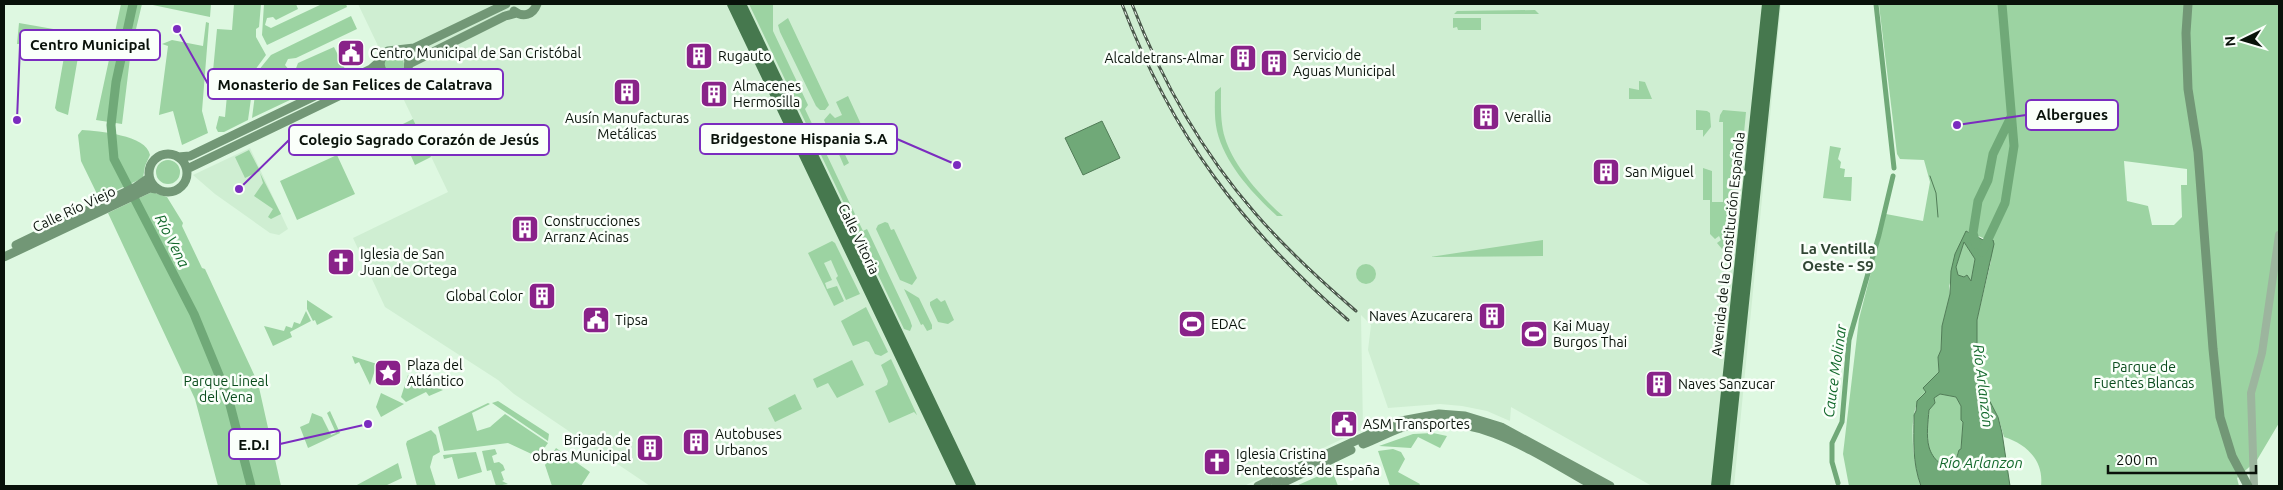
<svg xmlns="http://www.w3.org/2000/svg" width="2283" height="490" font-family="Ubuntu,sans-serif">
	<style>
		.built { fill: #cfeed2 }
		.green { fill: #9cd3a2; fill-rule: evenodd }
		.water { fill: #70a978; stroke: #517c57; fill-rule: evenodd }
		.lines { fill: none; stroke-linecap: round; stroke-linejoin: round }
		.stream { stroke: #517c57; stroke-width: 1 }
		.canal { stroke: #70a978; stroke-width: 5 }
		.river { stroke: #70a978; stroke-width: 9 }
		.tertiary { stroke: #9cb59e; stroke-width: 8 }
		.secondary { stroke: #729776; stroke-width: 9 }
		.trunk { stroke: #46784e; stroke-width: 10 }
		.rail-casing { stroke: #4a584b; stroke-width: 3 }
		.rail { stroke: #fafffa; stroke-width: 1; stroke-dasharray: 4; stroke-linecap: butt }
		.labels { text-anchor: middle; stroke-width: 5; stroke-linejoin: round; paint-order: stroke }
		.poi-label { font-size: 14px; fill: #09120a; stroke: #fafffa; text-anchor: start }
		.street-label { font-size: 14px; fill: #09120a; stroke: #fafffa }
		.park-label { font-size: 14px; fill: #0a4c1d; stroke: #fafffa }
		.water-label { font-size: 15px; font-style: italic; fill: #13692c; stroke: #fafffa }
		.neighbourhood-label { font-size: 15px; font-weight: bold; fill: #314634; stroke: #fafffa }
		.leader { fill: none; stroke: #7b2cbf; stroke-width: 2 }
		.callout-dot { fill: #7b2cbf; stroke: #fafffa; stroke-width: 2 }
		.callout { fill: #fafffa; stroke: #7b2cbf; stroke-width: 2 }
		.callout-label { font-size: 15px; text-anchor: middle; font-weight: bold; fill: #09120a }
	</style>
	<rect width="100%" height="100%" fill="#def8e1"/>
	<path class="built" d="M358,4H1781L1734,486H1652L1511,407L1510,421L1487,411L1462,406L1440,404L1388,408L1368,350L1371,325L1361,315L1363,429L1244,486H650L514,394L498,380L385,307L353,238L448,192Z
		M250,148L288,229L279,235L270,233L215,194L193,175Z"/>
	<path class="green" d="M121,4H142L131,50L122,124L96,120Z
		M148,4H211L210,17Z
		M234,4H261L259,27L256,29V37L266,55L255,70L248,120L224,132H218L216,128L219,116L225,117L229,73L213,71L217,29L232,30Z
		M264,4H296L298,9L276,20L273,17L267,18L265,25L271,28L322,4H346L347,7L267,45L262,35Z
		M749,4H773V31L808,105L805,109L863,231L867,229L869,233L910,320L912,326L910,331L904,329Z
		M1883,4H2279V423L2257,460L2237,478L2239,486H2041C2044,461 2027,444 2004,437L1998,416L1982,386L1977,345V320L1991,261L1990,241L1967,231L1949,286L1950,294L1942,326L1941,350L1938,357L1939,372L1924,388L1926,392C1905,404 1913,467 1921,486H1849L1843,454L1859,319L1886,214L1923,221L1930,182L1924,160L1900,159L1897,154L1879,5ZM2124,161L2187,169V185H2181L2182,217L2174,225H2152L2148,206L2127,201Z
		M1535,10L1539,14H1454L1457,11Z
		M351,16L357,29L296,58L288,59L285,65L290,71H295L298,63L334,47L347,73L252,118L258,71L271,55Z
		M788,18L829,105L825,110H820L816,106L780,32L778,25Z
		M1453,18H1481V30H1458L1457,27L1453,28Z
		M206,22L209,23L202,111L208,133L182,145L173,111L159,115L168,46L162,44L172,40L203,46Z
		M19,23L82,34L68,115L57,111L55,108L64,57C64,50 61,44 53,43L17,44Z
		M384 64a10 10 0 1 1 20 0a10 10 0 1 1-20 0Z
		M1639,81L1645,82L1652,99H1629V88L1639,90Z
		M1221,87C1221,104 1220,122 1225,138C1233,165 1262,198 1283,216H1277C1253,194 1225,164 1217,131C1214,118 1215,105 1215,92Z
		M848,96L871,146L858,152L851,136L839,142L849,163L844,166L824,120L830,113L835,118L842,115L836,102Z
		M1696,110L1707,111L1710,113L1711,127L1703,137V130H1696Z
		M1723,110L1746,112L1734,237L1722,249L1717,243L1721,240L1719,236L1715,239L1710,234V200H1703V168L1712,171V202H1723V122H1719L1720,115Z
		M413,119L421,136L418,138L417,136L408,141V143L405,144L397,127Z
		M82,130C98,131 147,135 150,155L145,166L143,178L99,198L81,161L78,135Z
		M423,139L431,157L415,165L407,147L420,143L419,141Z
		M1830,146L1841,148L1838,159L1841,162L1840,168L1845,169L1844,177H1852L1851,201L1823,198Z
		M249,150L260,171L245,178L235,157Z
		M337,155L355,194L297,220L280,181Z
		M156 172a12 12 0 1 1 24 0a12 12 0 1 1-24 0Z
		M260,173L281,214L271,219L268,217L273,209L254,196L263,183Z
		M152,192L167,197L183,223L182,226L202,268L205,269L258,383L281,486H218L195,399L108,213Z
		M885,222L888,223L891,230L894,229L917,278L912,285L900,280L876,229L878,225Z
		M1543,240V256L1430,257Z
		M832,241L835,243L860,294L846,300L836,278L838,276L831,260L824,263L832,280L825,283L827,289L837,286L844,301L834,306L808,253Z
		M1964,242L1975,259L1971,281L1967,275L1964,277L1958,275L1956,267Z
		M1356 274a10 10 0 1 1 20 0a10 10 0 1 1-20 0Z
		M904,289L919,298L932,325V329L927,331L923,324L921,325Z
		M937,298L941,302L945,300L954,320L948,324L938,322L930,305V302Z
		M307,300L333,317L317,325L315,320L313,321L307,309Z
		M866,307L888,352L881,356L875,354L869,342L866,341L853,346L841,321Z
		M306,311L311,321L290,332L292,337L273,346L264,326L284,331L286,326L292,328L294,322L300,324Z
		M352,356L377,364L370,385L359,362L355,364Z
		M891,359L917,415L914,412L889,423L875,391L887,385L888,381L881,365Z
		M852,360L864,385L837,398L828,383L817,388L813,379Z
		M408,375L443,390L429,396L426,392L406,402L401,397Z
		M381,393L404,404L381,417L376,407Z
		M795,394L802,409L775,422L768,408Z
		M1940,394L1956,397L1961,406V420L1963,422L1961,449L1959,450L1954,463C1943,471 1931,458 1929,447C1926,436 1928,422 1929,410L1935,403L1934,398Z
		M498,401L549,434L548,441L492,403Z
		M488,403L490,404L472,413L477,431L490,427L505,414L548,443L538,457L508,443L444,451L438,427Z
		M330,411L340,433L308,448L300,427L309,423L312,413L322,417L331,435L336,433L327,413Z
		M431,430L436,435L440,452L433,456L430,467L436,486H417L406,444L407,441Z
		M1433,433L1447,436L1440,448L1418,437L1411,448L1379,446L1413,434Z
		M556,448L590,472L581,486H552L545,465Z
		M495,449L497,454L492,456L494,463L499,462L503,465L505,470L501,472L504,480L502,481L508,484L496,486L491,470L487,471L482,451Z
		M1393,449L1401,452L1405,459L1398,472L1420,484L1419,486H1390L1378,451Z
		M476,452L482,472L458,479L452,457L444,459L443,455Z
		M398,463L402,478L385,486H355Z
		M1332,470L1338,486H1296Z"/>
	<path class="water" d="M1102,121L1120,158L1083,175L1065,138Z
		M1966,231L1987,242L1993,240L1994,244L1977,320V345L1982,386L1998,417L2002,433L2010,486H1921C1912,462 1914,440 1914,415L1916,411L1917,401L1926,392L1923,388L1939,372L1938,357L1941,350L1942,326L1950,294L1951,271L1955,254ZM1964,242L1975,259L1971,281L1967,275L1964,277L1958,275L1956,267ZM1940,394L1956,397L1961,406V420L1963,422L1961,449L1959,450L1955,463C1943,471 1932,458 1929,447C1926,436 1928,422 1929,410L1935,403L1934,398Z"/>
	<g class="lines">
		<path class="stream" d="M1930,176L1936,193L1938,217"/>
		<path class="canal" d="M1876,4L1894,168
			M1838,483L1832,462V443L1842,422L1849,340L1879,235L1893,176"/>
		<path class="river" d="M133,4L116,82L111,125L114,159L194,314L228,397L251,486
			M1976,244L1973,233L1978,201L1988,180L1993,154L2011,117
			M1982,252L2005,203L2014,146L2002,4"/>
		<path class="tertiary" d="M2254,486L2251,393L2262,353L2279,235"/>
		<path class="secondary" d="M2188,4L2186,33L2188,89L2198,152L2213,349L2220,417L2232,456L2248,486
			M514,11C523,18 533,15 537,4
			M400,50L409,59L408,70L400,77H389C378,70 377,59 388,51L414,48L506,4
			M409,64L505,16L517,13
			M149 173a19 19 0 1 1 38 0a19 19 0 1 1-38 0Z
			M178,157L190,156L371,69L380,61
			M187,169L372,80L386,76
			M16,245L136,187L149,178
			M4,257L150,188L156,189
			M1363,444C1379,438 1395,428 1413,424C1480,412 1538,455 1594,486
			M1258,486L1396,422L1439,414L1465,416L1501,427L1610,486
			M1276,486L1351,450"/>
		<path class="trunk" d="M732,4L962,486
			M741,4L971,486
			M1716,486L1767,4
			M1725,486L1775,4"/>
		<g class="rail-casing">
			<path id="rail" d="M1122,4C1172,135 1243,229 1348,320
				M1132,4C1161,79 1202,152 1255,213C1286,249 1321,281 1356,311"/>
		</g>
		<use href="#rail" class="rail"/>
	</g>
	<defs>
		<g id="civic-square" transform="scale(1.4375)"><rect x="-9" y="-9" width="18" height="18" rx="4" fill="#892289" stroke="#fafffa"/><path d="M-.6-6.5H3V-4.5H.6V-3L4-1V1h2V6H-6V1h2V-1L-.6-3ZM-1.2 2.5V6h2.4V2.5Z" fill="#fff"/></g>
		<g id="building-square" transform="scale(1.4375)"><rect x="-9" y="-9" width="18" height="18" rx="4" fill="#892289" stroke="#fafffa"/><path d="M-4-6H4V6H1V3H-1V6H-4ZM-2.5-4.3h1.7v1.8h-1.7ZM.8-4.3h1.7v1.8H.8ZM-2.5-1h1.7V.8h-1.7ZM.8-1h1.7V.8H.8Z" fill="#fff"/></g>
		<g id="church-square" transform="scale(1.4375)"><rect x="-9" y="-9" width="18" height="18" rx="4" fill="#892289" stroke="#fafffa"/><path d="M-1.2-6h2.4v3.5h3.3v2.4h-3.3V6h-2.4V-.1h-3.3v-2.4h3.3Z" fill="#fff"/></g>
		<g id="stadium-square" transform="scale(1.4375)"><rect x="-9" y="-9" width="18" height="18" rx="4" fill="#892289" stroke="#fafffa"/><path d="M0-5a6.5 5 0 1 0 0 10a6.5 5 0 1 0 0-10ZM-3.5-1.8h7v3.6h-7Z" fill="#fff"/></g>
		<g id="sight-square" transform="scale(1.4375)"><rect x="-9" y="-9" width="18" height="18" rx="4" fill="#892289" stroke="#fafffa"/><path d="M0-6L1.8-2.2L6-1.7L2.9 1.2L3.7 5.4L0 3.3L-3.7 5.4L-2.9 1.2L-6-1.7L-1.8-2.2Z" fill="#fff"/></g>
	</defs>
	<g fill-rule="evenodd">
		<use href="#civic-square" x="351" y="53"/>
		<use href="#building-square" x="699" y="56"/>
		<use href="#building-square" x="1243" y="58"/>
		<use href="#building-square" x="1274" y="63"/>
		<use href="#building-square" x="627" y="92"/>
		<use href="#building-square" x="714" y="94"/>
		<use href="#building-square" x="1486" y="117"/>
		<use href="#building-square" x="1606" y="172"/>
		<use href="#building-square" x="525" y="229"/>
		<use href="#church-square" x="341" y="262"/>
		<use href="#building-square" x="542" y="296"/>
		<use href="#building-square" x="1492" y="316"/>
		<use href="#civic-square" x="596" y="320"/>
		<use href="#stadium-square" x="1192" y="324"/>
		<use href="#stadium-square" x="1534" y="334"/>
		<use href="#sight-square" x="388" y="373"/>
		<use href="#building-square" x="1659" y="384"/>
		<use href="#civic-square" x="1344" y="424"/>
		<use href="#building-square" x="696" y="442"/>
		<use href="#building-square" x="650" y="448"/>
		<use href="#church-square" x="1217" y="462"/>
	</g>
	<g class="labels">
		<g class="poi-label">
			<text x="370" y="58">Centro Municipal de San Cristóbal</text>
			<text x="1293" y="60">Servicio de<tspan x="1293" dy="16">Aguas Municipal</tspan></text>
			<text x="718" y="61">Rugauto</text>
			<text x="1224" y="63" text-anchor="end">Alcaldetrans-Almar</text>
			<text x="733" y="91">Almacenes<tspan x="733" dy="16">Hermosilla</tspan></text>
			<text x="1505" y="122">Verallia</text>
			<text x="627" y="123" text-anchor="middle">Ausín Manufacturas<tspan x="627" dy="16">Metálicas</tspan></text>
			<text x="1625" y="177">San Miguel</text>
			<text x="544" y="226">Construcciones<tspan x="544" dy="16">Arranz Acinas</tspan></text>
			<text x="360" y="259">Iglesia de San<tspan x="360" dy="16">Juan de Ortega</tspan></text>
			<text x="523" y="301" text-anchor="end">Global Color</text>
			<text x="1473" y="321" text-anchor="end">Naves Azucarera</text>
			<text x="615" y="325">Tipsa</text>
			<text x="1211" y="329">EDAC</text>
			<text x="1553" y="331">Kai Muay<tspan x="1553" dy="16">Burgos Thai</tspan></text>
			<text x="407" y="370">Plaza del<tspan x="407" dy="16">Atlántico</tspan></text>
			<text x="1678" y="389">Naves Sanzucar</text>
			<text x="1363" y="429">ASM Transportes</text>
			<text x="715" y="439">Autobuses<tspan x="715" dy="16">Urbanos</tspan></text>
			<text x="631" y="445" text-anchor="end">Brigada de<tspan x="631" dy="16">obras Municipal</tspan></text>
			<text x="1236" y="459">Iglesia Cristina<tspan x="1236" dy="16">Pentecostés de España</tspan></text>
		</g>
		<g class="street-label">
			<text transform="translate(74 209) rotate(-25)" y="5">Calle Río Viejo</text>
			<text transform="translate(859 239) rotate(64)" y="5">Calle Vitoria</text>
			<text transform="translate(1728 244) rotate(-84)" y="5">Avenida de la Constitución Española</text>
		</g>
		<g class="park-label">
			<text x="2144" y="372">Parque de<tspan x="2144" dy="16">Fuentes Blancas</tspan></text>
			<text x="226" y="386">Parque Lineal<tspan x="226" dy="16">del Vena</tspan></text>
		</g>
		<g class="water-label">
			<text transform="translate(172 241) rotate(63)" y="5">Río Vena</text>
			<text transform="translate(1835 371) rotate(-82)" y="5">Cauce Molinar</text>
			<text transform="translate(1983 386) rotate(83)" y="5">Río Arlanzón</text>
			<text x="1981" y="468">Río Arlanzon</text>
		</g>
		<g class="neighbourhood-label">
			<text x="1838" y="254">La Ventilla<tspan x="1838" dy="17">Oeste - S9</tspan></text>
		</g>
	</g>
	<path class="leader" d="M17 120L20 45M177 29L208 84M1957 125L2026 115M957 165L897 139M239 189L289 140M368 424L280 444"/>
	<g class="callout-dot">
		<circle cx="17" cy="120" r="5"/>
		<circle cx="177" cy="29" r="5"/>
		<circle cx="1957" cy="125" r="5"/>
		<circle cx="957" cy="165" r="5"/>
		<circle cx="239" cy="189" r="5"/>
		<circle cx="368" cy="424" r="5"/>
	</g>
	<g class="callout">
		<rect x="20" y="30" width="140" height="30" rx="5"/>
		<rect x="208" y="69" width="295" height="30" rx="5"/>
		<rect x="2026" y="100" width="92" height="30" rx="5"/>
		<rect x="700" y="124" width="197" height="30" rx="5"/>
		<rect x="289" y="125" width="260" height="30" rx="5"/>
		<rect x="229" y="429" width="51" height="30" rx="5"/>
	</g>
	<g class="callout-label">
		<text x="90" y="50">Centro Municipal</text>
		<text x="355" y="90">Monasterio de San Felices de Calatrava</text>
		<text x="2072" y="120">Albergues</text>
		<text x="799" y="144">Bridgestone Hispania S.A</text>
		<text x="419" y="145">Colegio Sagrado Corazón de Jesús</text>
		<text x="254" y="450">E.D.I</text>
	</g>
	<rect width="2283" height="490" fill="none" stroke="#09120a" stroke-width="10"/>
	<g transform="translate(2243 40) rotate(265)" stroke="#fafffa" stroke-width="4" paint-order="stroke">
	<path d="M0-4L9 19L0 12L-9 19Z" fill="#09120a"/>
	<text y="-8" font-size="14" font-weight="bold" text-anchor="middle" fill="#09120a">N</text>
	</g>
	<path d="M2108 465v8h148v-8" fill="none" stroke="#09120a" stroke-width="2.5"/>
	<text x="2116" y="465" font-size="15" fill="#09120a" stroke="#fafffa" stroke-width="4" paint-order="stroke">200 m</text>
</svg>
